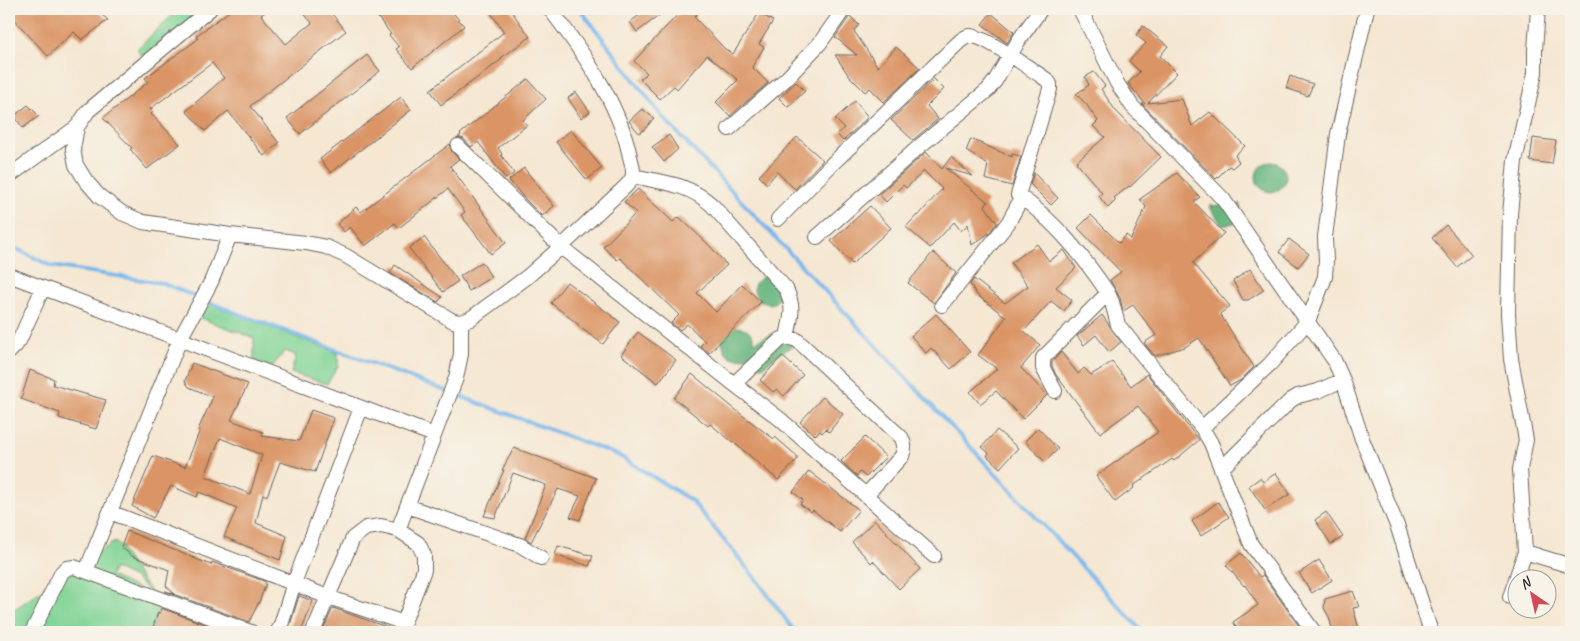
<svg xmlns="http://www.w3.org/2000/svg" width="1580" height="641" font-family="Caveat,sans-serif">
	<style>
		.green { fill: #81d496; stroke: #4e7859 }
		.forest { fill: #68b67f; stroke: #42694e }
		.lines { fill: none; stroke-linecap: round; stroke-linejoin: round }
		.stream { stroke: #79b8ed; stroke-width: 4 }
		.building { fill: #da9465; fill-rule: evenodd }
		.street-casing { stroke: #68635c; stroke-width: 16 }
		.street { stroke: #fff; stroke-width: 14 }
	</style>
	<rect width="100%" height="100%" fill="#f7f3e8"/>
	<filter id="ink" filterUnits="userSpaceOnUse"><feTurbulence type="fractalNoise" baseFrequency=".02" numOctaves="2"/><feDisplacementMap in="SourceGraphic" scale="10" xChannelSelector="R" yChannelSelector="G"/><feConvolveMatrix kernelMatrix="1 2 1 2 8 2 1 2 1" color-interpolation-filters="sRGB"/></filter>
	<filter id="wash" filterUnits="userSpaceOnUse"><feTurbulence type="fractalNoise" baseFrequency=".0096" numOctaves="4" result="noise"/><feDisplacementMap in="SourceGraphic" scale="20" xChannelSelector="R" yChannelSelector="G"/><feGaussianBlur stdDeviation="1.12" result="paint"/><feColorMatrix in="noise" values="0 0 0 0 0 0 0 0 0 0 0 0 0 0 0 0 0 1.4 0 .05"/><feComposite in="paint" operator="in"/></filter>
	<g filter="url(#wash)">
		<rect width="100%" height="100%" fill="#f5e7d2"/>
		<path class="green" d="M179,9H205L144,59L137,49Z
			M210,304L338,353V366L327,384L291,373L296,355L285,351L271,368L254,361V338L195,316Z
			M115,542L122,548L121,550L151,593L135,578L114,568L110,576L159,598L158,612L152,630L158,632H9V613L54,582L59,576L89,570L92,556Z"/>
		<path class="forest" d="M1256 177a15 15 0 1 1 30 0a15 15 0 1 1-30 0Z
			M1240,204L1243,222L1222,225L1209,206Z
			M767,276L781,291C775,324 733,284 767,276Z
			M735,327C746,327 752,331 755,342L782,329L796,334L792,347L777,355L763,367L748,364L750,355C736,364 720,355 723,337Z"/>
		<g class="lines">
			<path class="stream" d="M580,9L661,115L1143,632
				M9,245L51,266L162,283L234,312L618,455L692,501L756,579L795,632"/>
		</g>
		<g id="blocks">
			<path class="building" d="M9,9H95L108,20L82,40L74,32L48,56L9,14Z
				M232,9H269L261,15L286,44L312,23L300,9H328L346,31L250,106L279,143L264,156L228,111L205,131L186,111L224,78L212,63L150,109L153,112L151,114L180,144L147,169L130,149L132,148L103,118L148,82L145,78L198,39L196,36Z
				M371,9H450L464,26L412,68L396,49L399,47L389,35L391,34Z
				M488,9H510L530,37L501,58L502,59L441,105L430,90L504,32Z
				M648,9H668L637,32L630,22Z
				M683,9H702L694,17L725,49L733,54L759,13L773,21L759,44L764,47L752,67L768,83L730,116L716,102L738,80L707,55L677,89L674,86L660,99L640,79L647,73L634,61Z
				M991,13L1014,32L1007,43L982,24Z
				M850,16L859,25L854,31L878,67L896,47L920,68L884,102L870,88L865,92L849,76L835,55H857L835,37Z
				M1143,26L1168,46L1160,56L1177,73L1148,103L1182,99L1192,126L1210,112L1245,146L1235,155L1239,162L1232,168L1229,166L1216,179L1142,104H1145L1128,83L1140,72L1129,61L1146,43L1136,35Z
				M367,55L380,71L300,134L287,118Z
				M1094,72L1105,86L1101,89L1115,110L1161,157L1130,187L1129,186L1114,198L1116,200L1108,208L1099,196L1102,193L1076,162L1105,137L1093,126L1098,121L1086,104L1076,94L1089,85L1085,77Z
				M1290,76L1313,84L1308,96L1286,88Z
				M528,79L546,99L523,120L527,125L498,148L502,154L501,155L514,173L506,179L478,142L471,147L464,139L458,137L461,135L460,134Z
				M934,79L944,89L927,106L938,119L913,140L891,120Z
				M796,82L805,91L788,107L779,98Z
				M576,92L590,112L581,118L568,98Z
				M401,97L411,110L331,173L320,159Z
				M855,101L868,117L843,141L837,134L844,128L835,119Z
				M28,105L39,116L23,128L14,116Z
				M642,109L654,118L645,129L639,133L629,121Z
				M571,130L602,168L587,180L556,142Z
				M669,135L678,149L664,162L652,147Z
				M797,137L823,160L795,189L777,172L767,184L759,176Z
				M1533,138L1556,141L1552,164L1530,161Z
				M971,139L1012,157V154L1021,156L1012,186L985,179L988,165L966,151Z
				M450,144L452,152L459,159L450,166L506,243L491,254L461,215L465,212L448,189L399,228L395,223L365,246L350,227L344,232L337,224L356,207L361,212Z
				M926,152L942,169L951,157L973,176L945,168L988,202L985,206L997,223L989,233L972,245L968,224L961,231L954,222L930,248L906,227L917,215L918,216L942,189L924,171L906,188L903,185L886,202L879,194Z
				M524,168L554,206L542,216L523,197L509,180Z
				M1034,173L1058,198L1051,205L1030,184Z
				M1177,173L1200,197L1194,202L1224,233L1193,263L1230,306L1220,314L1254,367L1241,380L1230,386L1199,338L1185,347L1155,356L1144,343L1156,335L1133,305L1123,311L1120,298L1110,280L1121,272L1078,228L1091,215L1119,243L1126,235L1131,239L1146,207L1140,199Z
				M638,189L673,222L679,217L708,244L727,265L697,293L716,312L742,284L761,302L709,353L700,346L705,341L687,324L680,330L671,323L679,315L620,258L617,260L603,247L636,213L624,202Z
				M870,206L891,228L852,264L831,241Z
				M1446,225L1472,255L1457,267L1432,238Z
				M424,237L458,281L443,292L409,248Z
				M1289,239L1309,254L1298,267L1279,252Z
				M1037,244L1049,261L1064,250L1076,268L1056,287L1072,300L1064,311L1051,301L1024,331L1040,345L1021,368L1047,395L1023,419L996,391L980,404L970,392L997,369L978,355L1006,317L977,295L970,284L974,279L1005,303L1028,286L1011,263Z
				M933,252L956,273L934,303L908,283Z
				M482,262L491,277L469,291L460,276Z
				M395,265L442,297L438,302L390,273Z
				M1250,269L1264,290L1248,300H1243L1233,281Z
				M567,282L620,322L603,344L578,326L579,325L551,303Z
				M936,314L970,352L951,369L931,348L926,353L911,336Z
				M1102,315L1121,342L1109,352L1096,335L1084,345L1077,336Z
				M638,332L676,360L658,383L621,355Z
				M1061,352L1078,374L1084,368L1091,375L1112,362L1131,386L1147,374L1199,440L1174,461L1172,459L1133,486L1134,488L1115,502L1096,476L1158,432L1138,406L1100,433L1056,375L1052,366V362Z
				M782,356L803,375L784,396L777,389L773,392L760,380Z
				M192,363L248,384L231,420L263,432L262,436L299,441L311,410L334,418L315,472L280,462L267,496L263,494L256,523L287,536L280,560L224,537L237,508L199,492L197,497L171,486L153,518L132,506L153,456L185,467L200,430H198L213,397L189,387L185,381ZM220,438L262,455L250,494L205,476Z
				M30,370L54,379L53,385L106,400L96,429L59,418L60,413L21,399Z
				M692,374L742,415L774,439L775,437L797,456V460L778,480L749,455L710,424L708,426L674,398Z
				M823,397L843,414L829,432L826,429L822,433L820,431L815,435L800,422Z
				M1038,428L1058,449L1045,462L1025,441Z
				M997,430L1018,448L1000,468L987,456L989,453L982,447Z
				M865,437L886,457L866,477L860,472L857,476L841,461Z
				M514,448L596,478L580,520L570,517L580,496L558,489L531,542L525,538L546,485L513,473L495,518L484,516L504,470H502Z
				M809,471L859,510L840,532L813,510L811,512L800,504L803,500L793,492Z
				M1276,473L1290,494L1265,510L1249,486L1260,478L1263,482Z
				M1218,502L1229,517L1201,536L1192,521Z
				M1326,512L1343,537L1331,544L1315,520Z
				M875,520L920,569L899,589L873,561L871,563L852,542Z
				M127,531L211,565L212,562L264,581L266,584L259,602L249,622L165,591L175,594L166,586L169,570L132,556L121,547Z
				M558,546L593,556L589,566L555,555Z
				M1241,553L1260,577L1263,575L1303,632H1240L1233,622L1258,605L1245,585L1244,586L1226,565Z
				M1319,560L1332,580L1312,593L1299,573Z
				M1353,591L1359,607L1353,608L1360,632H1333L1329,617L1324,608L1325,599Z
				M299,596L313,601L301,632H288Z
				M161,608L226,632H158L152,630L158,612L160,613Z
				M333,608L392,629L391,632H322Z"/>
		</g>
	</g>
	<g filter="url(#ink)">
		<use href="#blocks" fill-opacity="0" stroke="#68635c" stroke-width="1"/>
		<g class="lines">
			<g class="street-casing">
				<path id="street" d="M210,9L88,111L77,127L73,149L76,165L86,181L99,196L122,213L143,222L230,235L306,243L326,247L346,256L453,321L461,322L470,319L527,277L561,247L625,187C628,184 632,180 633,175C634,168 630,159 629,152C617,100 582,51 550,9
					M1080,9L1117,83L1132,106L1223,199L1334,360L1343,380L1362,439L1398,528L1431,632
					M729,129L787,78L820,43L844,9
					M458,146L561,247L734,384L780,419L934,556
					M9,176L77,127
					M633,176C664,183 687,183 712,205L786,289C795,308 791,317 787,337
					M1018,195C1055,221 1083,256 1108,293L1112,302L1118,325L1202,428L1211,443L1251,544L1314,632
					M778,219L830,166L957,44C960,41 965,37 969,36C982,34 1034,71 1047,80L1050,84V89L1018,195L1021,199L1008,223L942,305
					M817,237L921,145L988,90L995,81L1019,40L1041,9
					M9,275L434,435
					M16,345L9,352L19,341L43,288
					M734,384L780,340L787,337L797,340L901,437C905,444 905,448 902,456L866,495
					M1055,391L1043,368V358L1108,293
					M1202,428L1270,364L1308,321L1325,277L1326,261L1325,237L1338,134L1367,9
					M1221,469L1291,400L1298,396L1318,391L1343,380
					M407,506L520,545L541,558
					M110,512L328,597L404,623
					M398,530L456,378L461,354V322
					M1525,552L1571,566
					M86,571L180,339L211,282L230,235
					M1510,597L1525,552L1520,469L1526,440L1511,359L1508,314L1510,214L1515,161L1535,73V50L1538,9
					M32,632L62,572L67,568L74,567L251,632
					M277,632L280,628L294,583L361,408
					M313,632L353,538L366,528L381,526L398,530L418,543L424,555V570L400,632"/>
			</g>
			<use href="#street" class="street"/>
		</g>
	</g>
	<rect width="1580" height="641" fill="none" stroke="#f7f3e8" stroke-width="30"/>
	<g transform="translate(1532 594) rotate(326)"><circle r="24" fill="#f7f3e8" stroke="#9f9d96"/>
	<path d="M0-4L9 19L0 12L-9 19Z" fill="#d1495b"/>
	<text y="-8" font-size="14" font-weight="bold" text-anchor="middle" fill="#1c1c1c">N</text>
	</g>
</svg>
